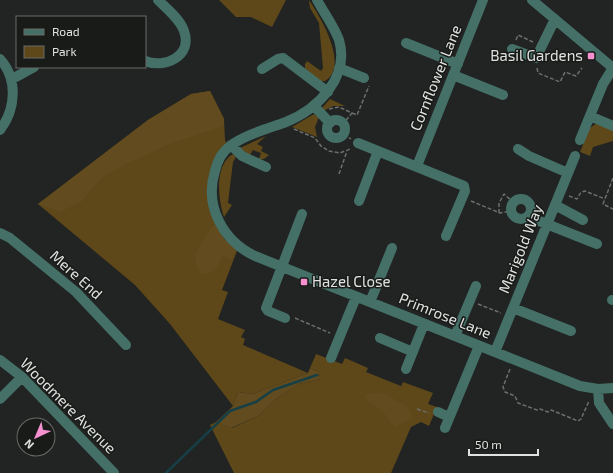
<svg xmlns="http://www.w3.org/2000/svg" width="613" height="473" font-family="'Exo 2',sans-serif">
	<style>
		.green { fill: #5e4719 }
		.forest { fill: #624b1f }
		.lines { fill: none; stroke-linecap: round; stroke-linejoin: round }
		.stream { stroke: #173f46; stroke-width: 2.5 }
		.path { stroke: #6b6e6c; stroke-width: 1.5; stroke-dasharray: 4 2; stroke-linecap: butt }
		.minor { stroke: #447067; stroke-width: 10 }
		.poi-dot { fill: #f690cf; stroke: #181b18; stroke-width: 1.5 }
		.labels { text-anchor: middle; stroke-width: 3; stroke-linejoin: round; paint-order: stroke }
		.poi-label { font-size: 15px; fill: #e0e2e1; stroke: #181b18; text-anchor: end }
		.street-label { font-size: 15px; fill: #e0e2e1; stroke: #181b18 }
	</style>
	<rect width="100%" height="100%" fill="#212422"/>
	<path class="green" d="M219,0H286L272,27L251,17H236Z
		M309,0C320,16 350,66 325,81H321L305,70V64L307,61L321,71L323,68L319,23L310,8Z
		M210,91L224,119L225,140L227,145L215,159V224L225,240L237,251L222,290L228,292L218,319L245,330L241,337L245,339L243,345L308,373L253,394L238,392L233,406L170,324L135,285L38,204L148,120L191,94Z
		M330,99L345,106H333L323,111L322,108Z
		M314,114L319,117L315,127L317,137L292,127Z
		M597,123L613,129V141L593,147L590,156L580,152L590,128Z
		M266,136L257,144L263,147L261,151L269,155L264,159H259L261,153L253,150L250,155L242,152L240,148Z
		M233,154L236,157L233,162L228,203L232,205L224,217C218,199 214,165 233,154Z
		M316,354L342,364L345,358L368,368L366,372L401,386L403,382L433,393L428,404L437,407L429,426L421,422L411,427L391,473H234L210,425L216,422L232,428L258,416L276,399L299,384L320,379L319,372L310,368Z"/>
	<path class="forest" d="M210,91L224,119V126L172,143L130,162L101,178L81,202L60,212L38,204L148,120L191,94Z
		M215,224L225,240L236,249L231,261L223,255L215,271L201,275L196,265L195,254C202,244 206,232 215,224Z
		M310,368L319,372L320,379L299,384L276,399L258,416L231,428L216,422L233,406L238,392L253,394L308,373Z
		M382,392L408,407L413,418L394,427L383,412L367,400L365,395Z"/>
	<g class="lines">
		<path class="stream" d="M166,473L230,411L256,402L273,390L317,375"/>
		<path class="path" d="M516,40L518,35L533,42
			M537,68L538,73L560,82L565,72L576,76L582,68
			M329,109L339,107L352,113L343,124
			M352,113L357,115L369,86
			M294,129L315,138L321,146L329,151L340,153L350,149
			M344,134L351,139
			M339,174L347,151
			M613,178L603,204L613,209
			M569,196L577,199L581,192L585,191L605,199
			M471,201L500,213L512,211
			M499,213V203L504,194L513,202
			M478,304L501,313
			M295,318L330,333
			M510,369L503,387L505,392L515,396L518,403L537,410L540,409L548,412L551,410L578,421L581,419L589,401
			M417,409L429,413"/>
		<path class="minor" d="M317,0C324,13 334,26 339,40C350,77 318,109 286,122C267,129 247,134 230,146C222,152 217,162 215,171C204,206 223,241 255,256L580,386L598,389L613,388
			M532,0L613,68
			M406,43L458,64
			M512,49L536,58L555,19
			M0,59C18,79 16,109 0,130
			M145,61C165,69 193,56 184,31C180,19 167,9 158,0
			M339,68L364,78
			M262,69L278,59L283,58L328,92
			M453,75L503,95
			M12,79L34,67
			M314,106L330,123
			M590,116L613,126
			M327 129a9 9 0 1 1 18 0a9 9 0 1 1-18 0Z
			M580,140L603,84L613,68
			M358,143L464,186L465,191L446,236
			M231,145L242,156L266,167
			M518,149L529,156L568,173
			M417,166L483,0
			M511 209a10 10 0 1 1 20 0a10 10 0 1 1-20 0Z
			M359,201L378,151
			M555,205L583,220
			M529,215L539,221L597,244
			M0,233L10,238L76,292L126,345
			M612,300H613
			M370,302L392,248
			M513,308L571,331
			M285,318L268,311L266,308L302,214
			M455,336L476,286
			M380,338L413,352
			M495,352L575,156
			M331,358L356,297
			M0,360L22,377L114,473
			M406,369L424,324
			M598,389L599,403L613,424
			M0,399L22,377
			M438,412L449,417
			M445,428L479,346"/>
	</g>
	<g class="poi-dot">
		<rect x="587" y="52" width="8" height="8" rx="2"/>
		<rect x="300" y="278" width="8" height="8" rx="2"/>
	</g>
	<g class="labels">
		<g class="poi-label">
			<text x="583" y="61">Basil Gardens</text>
			<text x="312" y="287" text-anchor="start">Hazel Close</text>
		</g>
		<g class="street-label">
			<text transform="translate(436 78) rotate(-68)" y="5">Cornflower Lane</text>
			<text transform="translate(521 249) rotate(-68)" y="5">Marigold Way</text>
			<text transform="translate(76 275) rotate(42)" y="5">Mere End</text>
			<text transform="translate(445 316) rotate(22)" y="5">Primrose Lane</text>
			<text transform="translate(68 406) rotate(45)" y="5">Woodmere Avenue</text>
		</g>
	</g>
	<rect x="16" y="16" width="130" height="52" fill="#181b18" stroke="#686b68"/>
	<rect x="24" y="29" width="20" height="6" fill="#447067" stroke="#686b68"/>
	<text x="52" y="36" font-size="12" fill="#e0e2e1">Road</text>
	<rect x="24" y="46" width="20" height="12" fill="#5e4719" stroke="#686b68"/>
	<text x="52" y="56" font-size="12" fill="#e0e2e1">Park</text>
	<g transform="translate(36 437) rotate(224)"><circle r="19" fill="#181b18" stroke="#686b68"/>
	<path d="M0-3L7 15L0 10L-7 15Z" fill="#f690cf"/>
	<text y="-6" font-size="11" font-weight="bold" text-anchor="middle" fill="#e0e2e1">N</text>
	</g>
	<path d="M469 449v6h69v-6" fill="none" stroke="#e0e2e1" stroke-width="2"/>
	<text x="475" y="449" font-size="12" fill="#e0e2e1" stroke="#181b18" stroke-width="3" paint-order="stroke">50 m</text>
</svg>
